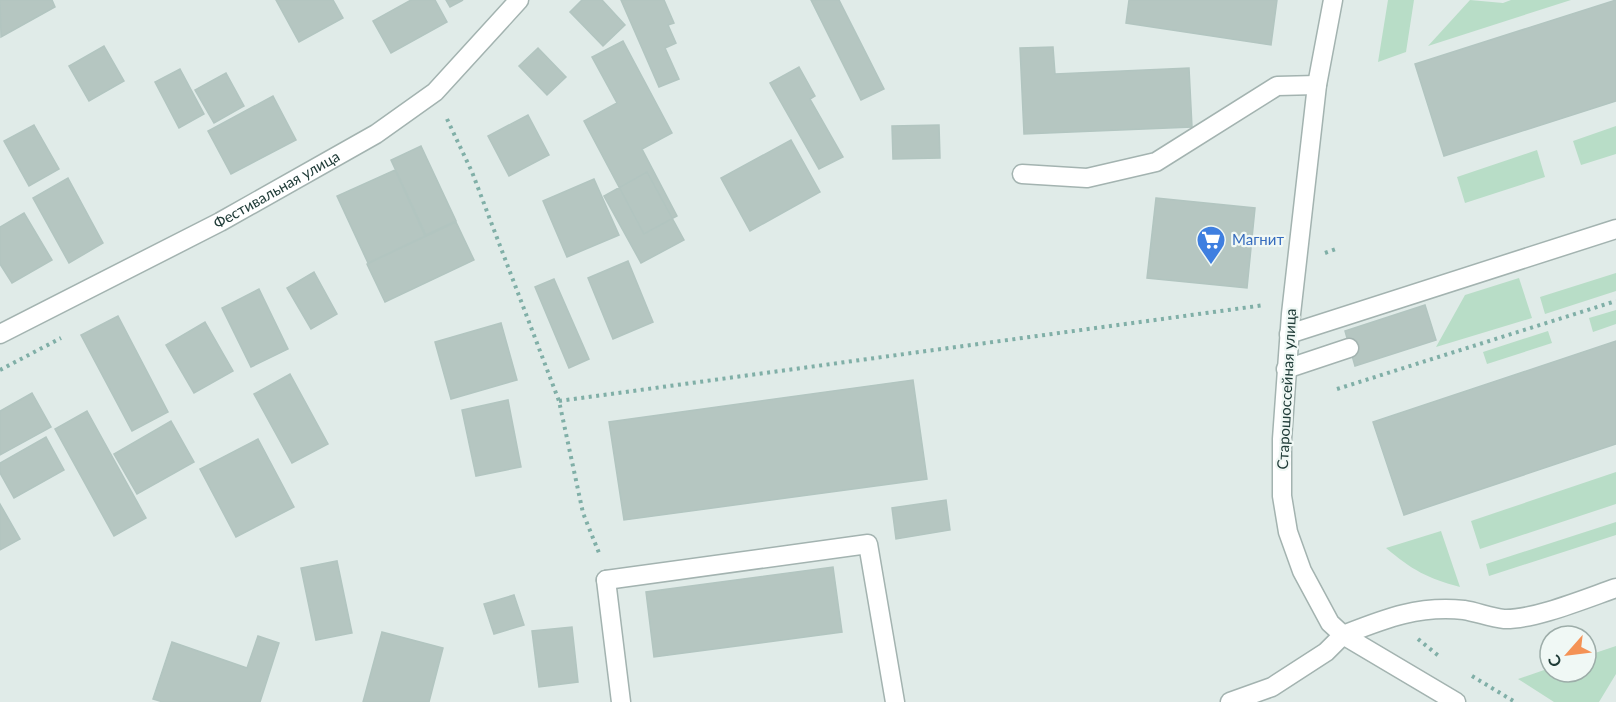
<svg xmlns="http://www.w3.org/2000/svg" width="1616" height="702" font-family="Lato,sans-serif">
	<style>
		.green { fill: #b8ddc7 }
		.building { fill: #b5c6c1; stroke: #b2c5c0; stroke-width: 1.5 }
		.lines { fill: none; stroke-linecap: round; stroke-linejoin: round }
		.service-casing { stroke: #a3b3b0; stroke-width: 21 }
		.minor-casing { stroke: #a3b3b0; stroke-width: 21 }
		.tertiary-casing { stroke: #a3b3b0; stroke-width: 21 }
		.path { stroke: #80afa7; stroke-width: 4; stroke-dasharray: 3 4.5; stroke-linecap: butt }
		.service { stroke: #fff; stroke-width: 18 }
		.minor { stroke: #fff; stroke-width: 18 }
		.tertiary { stroke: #fff; stroke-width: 18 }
		.labels { text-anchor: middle; stroke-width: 4.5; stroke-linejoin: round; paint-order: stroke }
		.street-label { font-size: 15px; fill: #203c38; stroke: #f0f8f5 }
		.shop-label { font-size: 15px; fill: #366cbe; stroke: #f0f8f5; text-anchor: start }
	</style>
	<rect width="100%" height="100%" fill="#e0ebe8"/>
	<path class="green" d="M1388,0H1414L1406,52L1378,62Z
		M1470,0L1503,3L1511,0H1571L1428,46Z
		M1616,126V154L1581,165L1573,141Z
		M1537,150L1545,177L1465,203L1457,177Z
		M1616,273V291L1545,314L1540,297Z
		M1519,278L1532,318L1436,347L1465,295Z
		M1616,310V324L1593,332L1589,318Z
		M1548,331L1552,343L1487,364L1483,352Z
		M1616,472V504L1480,549L1471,521Z
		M1616,522V535L1489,576L1486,564Z
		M1441,531L1460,587C1427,578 1412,570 1386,548Z
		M1616,646V674L1599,702H1554L1518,679L1550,668V672H1586V656Z"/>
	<path class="building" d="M0,0H52L55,7L1,37Z
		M276,0H333L343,18L299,42Z
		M411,0H435L447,22L391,53L373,21Z
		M446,0H463L450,7Z
		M582,0H602L625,25L603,46L570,12Z
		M621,0H664L674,23L668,25L676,43L665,48L679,79L659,87Z
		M811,0H839L884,89L861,100Z
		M1129,0H1277L1271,45L1126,23Z
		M1616,0V101L1444,156L1415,64Z
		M623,41L672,133L642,149L677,216L644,234L584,121L617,103L592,57Z
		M104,46L124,81L89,101L69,66Z
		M1053,47L1055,74L1189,68L1192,127L1024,134L1020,48Z
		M538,48L566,77L547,95L519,66Z
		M799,67L815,96L810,99L843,157L819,169L770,83Z
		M180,69L204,114L179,128L155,82Z
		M226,73L244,106L214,123L195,90Z
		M273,96L296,140L231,174L208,131Z
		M528,115L549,155L509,176L488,136Z
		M34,125L59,169L29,186L4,141Z
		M939,125L940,158L893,159L892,126Z
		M791,140L820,192L750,231L721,178Z
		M421,146L456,221L426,235L391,160Z
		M395,170L425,236L368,263L337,196Z
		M647,172L684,240L641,263L604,196Z
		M68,178L103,243L69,263L33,198Z
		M594,179L619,235L567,257L543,201Z
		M1156,198L1255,208L1247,288L1147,278Z
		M24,213L52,260L12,283L0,264V227Z
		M456,222L474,260L385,302L367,264Z
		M628,261L653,322L613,339L588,278Z
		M314,272L337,314L311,329L287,288Z
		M554,279L589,359L569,368L535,287Z
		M259,289L288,349L251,367L222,308Z
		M1425,305L1436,340L1355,366L1345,331Z
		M118,316L168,412L132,431L81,335Z
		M205,322L233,371L194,393L166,345Z
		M501,323L517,380L451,399L435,342Z
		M1616,341V444L1404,515L1373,422Z
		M290,374L328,444L292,463L254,394Z
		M913,380L927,479L624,520L609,422Z
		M32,393L51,427L0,455V411Z
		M508,400L521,467L476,476L462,410Z
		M87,411L146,518L114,536L55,429Z
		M171,421L194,462L137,494L114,454Z
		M46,437L64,470L14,498L0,473V463Z
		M258,439L294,507L236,537L200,469Z
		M946,500L950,530L896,539L892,508Z
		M0,504L20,539L0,550Z
		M337,561L352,633L316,640L301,568Z
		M833,567L842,632L654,657L646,592Z
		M514,595L524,625L494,634L484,604Z
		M572,627L578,682L539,687L532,631Z
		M382,632L443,648L429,702H363Z
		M258,636L279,643L260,702H163L153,699L172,642L247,668Z"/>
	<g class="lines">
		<g class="service-casing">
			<path id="service" d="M1022,174L1087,178L1156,162L1277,86L1317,85
				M1289,334L1616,229
				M1286,369L1349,348
				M606,580L868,544L895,702
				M1343,635C1384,619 1418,605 1464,610C1477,612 1491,618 1504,619C1534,620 1587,598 1616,588"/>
		</g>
		<g class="minor-casing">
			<g id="minor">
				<path id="s1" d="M0,334L220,222L376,134L435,92L519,0"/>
				<path d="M606,580L621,702"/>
				<path d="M1230,702L1272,687L1326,652L1343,635"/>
			</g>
		</g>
		<g class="tertiary-casing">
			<path id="tertiary" d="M1333,0L1317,85L1291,314L1282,439V496L1288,532L1302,571L1330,623L1343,635L1456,702"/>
		</g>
		<path class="path" d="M447,119L472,172L559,401L583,513L599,553
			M1325,253L1339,248
			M0,370L61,338
			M1337,389L1616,301
			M559,401L1265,305
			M1418,639L1440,657
			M1472,676L1515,702"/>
		<use href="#service" class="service"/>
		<use href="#minor" class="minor"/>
		<use href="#tertiary" class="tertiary"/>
	</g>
	<defs>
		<g id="supermarket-pin" transform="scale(1.5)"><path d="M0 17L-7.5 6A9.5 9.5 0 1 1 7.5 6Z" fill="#3f7fe0" stroke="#f0f8f5"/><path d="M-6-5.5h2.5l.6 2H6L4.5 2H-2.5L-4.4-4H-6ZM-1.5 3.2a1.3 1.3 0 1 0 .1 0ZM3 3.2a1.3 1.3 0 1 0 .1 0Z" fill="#fff"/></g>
	</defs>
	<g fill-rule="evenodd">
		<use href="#supermarket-pin" x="1211" y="240"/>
	</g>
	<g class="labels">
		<g class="street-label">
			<text dy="5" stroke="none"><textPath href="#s1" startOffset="312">Фестивальная улица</textPath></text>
			<text transform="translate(1287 389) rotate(-87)" y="5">Старошоссейная улица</text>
		</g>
		<g class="shop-label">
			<text x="1232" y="245">Магнит</text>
		</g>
	</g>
	<g transform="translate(1568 654) rotate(242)"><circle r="28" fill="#f0f8f5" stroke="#9dada9" stroke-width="1.5"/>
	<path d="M0-4.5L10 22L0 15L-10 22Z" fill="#f49255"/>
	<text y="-9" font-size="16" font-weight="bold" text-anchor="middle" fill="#203c38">С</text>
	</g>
</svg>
